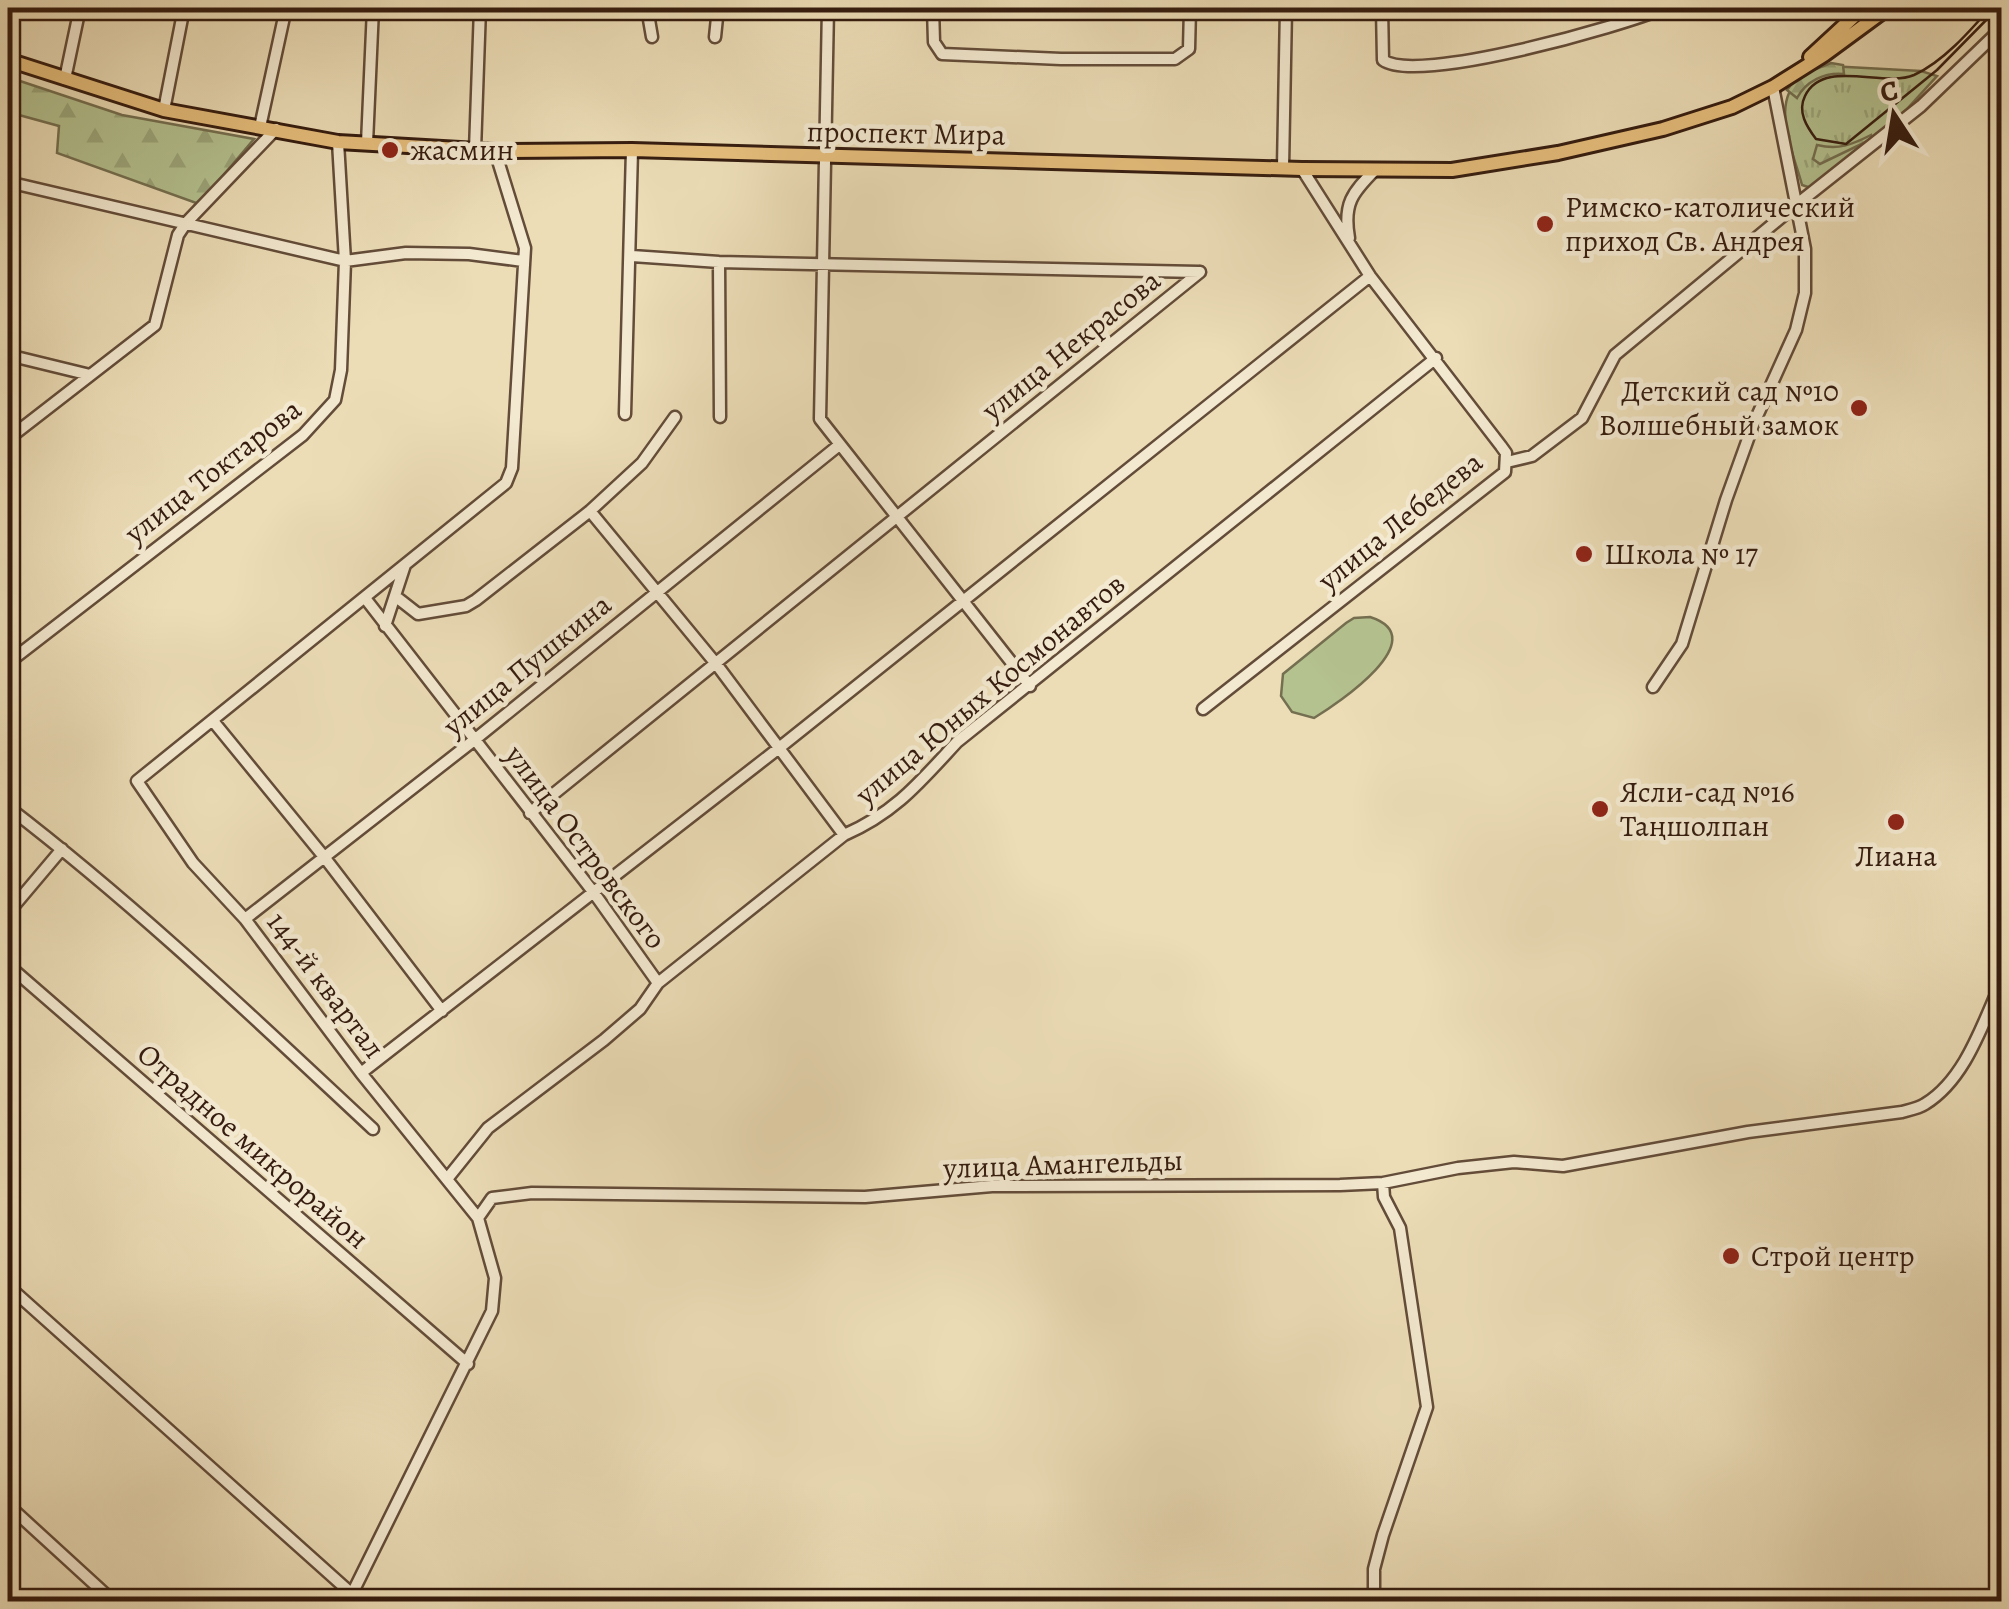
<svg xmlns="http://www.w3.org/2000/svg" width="2009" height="1609" font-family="Alegreya,serif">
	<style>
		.grass { fill: url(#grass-tufts); stroke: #746f50; stroke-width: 2.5 }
		.forest { fill: url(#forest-firs); stroke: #746f50; stroke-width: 2.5 }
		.garden { fill: #b4c290; stroke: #746f50; stroke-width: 2.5 }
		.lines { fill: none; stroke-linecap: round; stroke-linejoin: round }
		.minor-casing { stroke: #634c39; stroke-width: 15 }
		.major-casing { stroke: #351c0f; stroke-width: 18 }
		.minor { stroke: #f3e9d0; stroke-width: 10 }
		.major { stroke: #e6be7c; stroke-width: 12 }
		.tram { stroke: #351c0f; stroke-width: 2.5 }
		.poi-dot { fill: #8f2418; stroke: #f3e9d0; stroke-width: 4 }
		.labels { text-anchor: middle; stroke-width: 9; stroke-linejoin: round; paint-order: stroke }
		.street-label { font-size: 30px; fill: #351c0f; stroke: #f3e9d0 }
		.poi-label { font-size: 30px; fill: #351c0f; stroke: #f3e9d0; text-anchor: start }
	</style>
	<defs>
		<pattern id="grass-tufts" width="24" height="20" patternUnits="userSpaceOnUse" patternTransform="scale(2.5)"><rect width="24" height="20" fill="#b4c290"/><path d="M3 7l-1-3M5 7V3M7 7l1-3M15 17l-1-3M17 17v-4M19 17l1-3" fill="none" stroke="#9ba67b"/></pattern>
		<pattern id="forest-firs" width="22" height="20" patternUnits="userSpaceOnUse" patternTransform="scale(2.5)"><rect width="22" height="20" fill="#b4c290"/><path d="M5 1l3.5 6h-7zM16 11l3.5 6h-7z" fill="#9ba67b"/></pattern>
	</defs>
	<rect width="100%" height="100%" fill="#ecddb7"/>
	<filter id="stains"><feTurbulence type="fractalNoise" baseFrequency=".002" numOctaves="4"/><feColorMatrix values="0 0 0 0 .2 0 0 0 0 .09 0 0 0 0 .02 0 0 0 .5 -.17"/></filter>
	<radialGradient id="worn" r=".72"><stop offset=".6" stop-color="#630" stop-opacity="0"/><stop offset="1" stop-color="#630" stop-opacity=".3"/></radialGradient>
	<path class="grass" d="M1829,66L1921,71L1937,76L1906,110L1814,189L1802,185C1795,158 1773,110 1794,85C1802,76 1818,72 1829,66Z"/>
	<path class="forest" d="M1831,63L1843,65L1844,74C1825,72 1806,81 1797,98L1787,90L1798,76Z
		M8,77L122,115L254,139L199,204L57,153L59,126L8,112Z
		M1871,135L1872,139L1820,164L1813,159L1817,145C1839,150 1851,145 1871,135Z"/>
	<path class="garden" d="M1370,617C1436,638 1337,704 1314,718L1292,712L1281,696L1283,674L1346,623L1354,618Z"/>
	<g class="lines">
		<g class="minor-casing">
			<path id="minor" d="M647,8L652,37
				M828,8L820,419L1030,686
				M933,8L934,42L942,54L1061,59H1175L1189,49L1190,8
				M1382,8L1383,60C1416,85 1622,26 1664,8
				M715,37L718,8
				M65,79L80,8
				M164,110L184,8
				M260,127L286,8
				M367,143L373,8
				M475,150L480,8
				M1283,167L1286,8
				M8,182L345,261L406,253L469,254L523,261
				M1349,238C1343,204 1352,193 1375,170
				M632,256L719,262L1199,272
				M719,262L720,417
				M8,355L90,375
				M625,414L632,150
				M8,439L155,325L178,235L186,223L276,129
				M1507,462L1532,456L1582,418L1615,355L1796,205L1921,106L2002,28
				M590,511L717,665L844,835
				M395,596L418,614L466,606L476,600L590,511L642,463L675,417
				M365,598L594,893L658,983
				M385,626L405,565
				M8,663L303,435L335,400L341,370L345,261L338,142
				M1653,687L1682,644L1726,500L1753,425L1796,330L1805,293V249L1773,87
				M1203,709L1505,472L1506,453L1501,446L1370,276L1302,169
				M213,721L325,858L442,1011
				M8,807C137,906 254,1018 373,1129
				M530,813L1200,272
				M8,913L62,849
				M245,919L473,741L838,446
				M8,965L468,1364
				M361,1073L779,748L1370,276
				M447,1179L488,1128L604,1040L640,1009L658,983L844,835C895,813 920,782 957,742L1436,358
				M478,1218L361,1073L245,919L193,863L137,781L506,483L512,468L525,248L495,151
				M8,1286L352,1594
				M8,1505L114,1602
				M348,1602L492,1311L495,1278L478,1218L492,1198L532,1193L865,1197L992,1186L1340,1185L1383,1183L1458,1168L1514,1162L1563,1166L1748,1132L1902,1112C1909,1110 1919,1108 1925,1104C1966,1079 1983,1022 2002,981
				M1374,1602V1569L1383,1535L1427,1407L1400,1228L1384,1197L1383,1183"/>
		</g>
		<g class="major-casing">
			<path id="major" d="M1810,57L1863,8
				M8,60L164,110L338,142L495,151L632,150L1302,169L1452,170L1558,153L1663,129L1732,107L1773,87L1824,55L1888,8"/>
		</g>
		<use href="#minor" class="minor"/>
		<use href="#major" class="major"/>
		<path class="tram" d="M1990,8C1970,31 1943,62 1914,75C1883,88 1823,58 1805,96C1797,112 1807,127 1816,139L1846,144L1937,70L1998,8"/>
	</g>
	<g class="poi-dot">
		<circle cx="390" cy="150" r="10"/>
		<circle cx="1545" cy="224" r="10"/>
		<circle cx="1859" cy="408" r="10"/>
		<circle cx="1584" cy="554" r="10"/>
		<circle cx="1600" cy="809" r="10"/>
		<circle cx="1896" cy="822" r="10"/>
		<circle cx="1731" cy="1256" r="10"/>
	</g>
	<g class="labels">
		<g class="street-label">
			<text transform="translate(906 133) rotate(1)" y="10">проспект Мира</text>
			<text transform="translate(1071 345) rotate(-39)" y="10">улица Некрасова</text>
			<text transform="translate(213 471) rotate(-38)" y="10">улица Токтарова</text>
			<text transform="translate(1400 521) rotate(-39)" y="10">улица Лебедева</text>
			<text transform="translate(527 665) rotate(-39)" y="10">улица Пушкина</text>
			<text transform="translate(990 689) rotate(-40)" y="10">улица Юных Космонавтов</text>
			<text transform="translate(586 847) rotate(53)" y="10">улица Островского</text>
			<text transform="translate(326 985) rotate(53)" y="10">144-й квартал</text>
			<text transform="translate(253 1146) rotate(41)" y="10">Отрадное микрорайон</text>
			<text transform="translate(1063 1164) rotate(-2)" y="10">улица Амангельды</text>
		</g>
		<g class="poi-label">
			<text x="410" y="160">жасмин</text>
			<text x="1565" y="217">Римско-католический<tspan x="1565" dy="34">приход Св. Андрея</tspan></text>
			<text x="1839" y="401" text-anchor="end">Детский сад №10<tspan x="1839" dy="34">Волшебный замок</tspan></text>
			<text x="1604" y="564">Школа № 17</text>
			<text x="1620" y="802">Ясли-сад №16<tspan x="1620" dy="34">Таңшолпан</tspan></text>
			<text x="1896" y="866" text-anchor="middle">Лиана</text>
			<text x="1751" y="1266">Строй центр</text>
		</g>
	</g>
	<rect width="2009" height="1609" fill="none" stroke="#ecddb7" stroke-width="40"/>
	<rect x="10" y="10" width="1989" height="1589" fill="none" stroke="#351c0f" stroke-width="5"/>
	<rect x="20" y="20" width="1969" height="1569" fill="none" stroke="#351c0f" stroke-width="2.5"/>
	<g transform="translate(1894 115) rotate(348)" stroke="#f3e9d0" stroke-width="8" paint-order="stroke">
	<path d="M0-8L18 38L0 25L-18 38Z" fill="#351c0f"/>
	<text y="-15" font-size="28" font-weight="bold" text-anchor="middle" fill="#351c0f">С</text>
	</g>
	<rect width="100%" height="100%" filter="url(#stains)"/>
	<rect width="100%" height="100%" fill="url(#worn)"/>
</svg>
